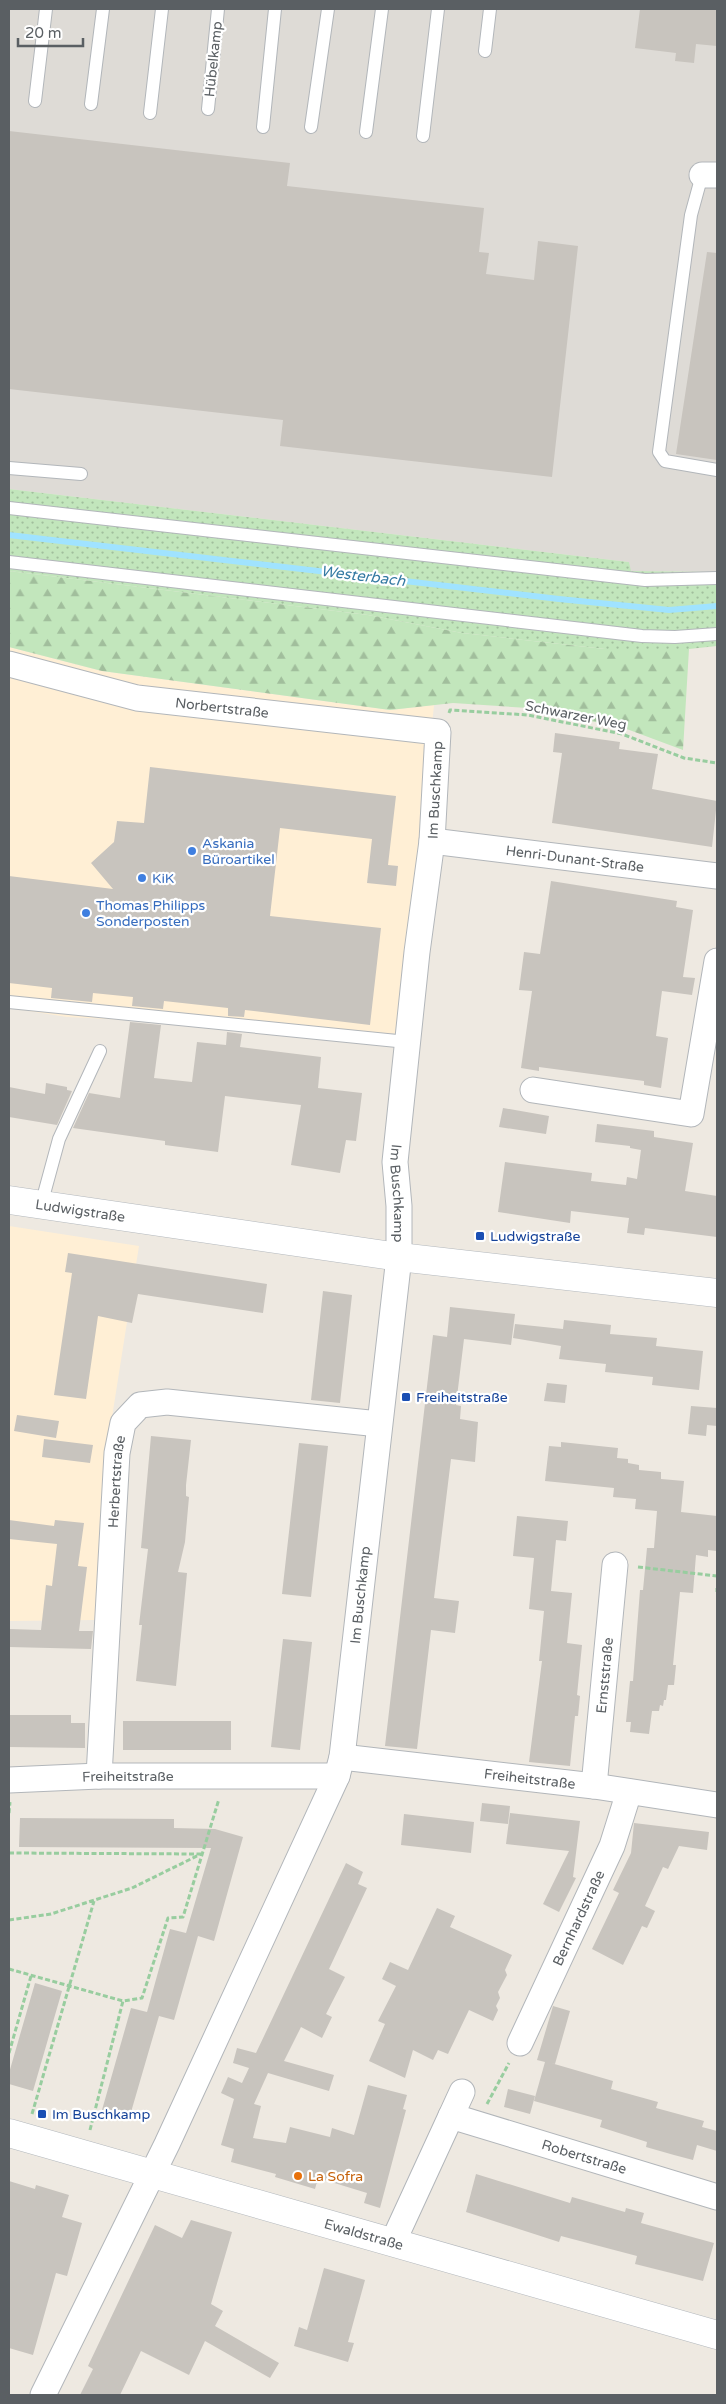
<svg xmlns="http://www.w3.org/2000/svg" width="726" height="2404" font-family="'Varela Round',sans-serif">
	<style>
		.commercial { fill: #ffefd5 }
		.industrial { fill: #dedbd6 }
		.grass { fill: url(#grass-dots) }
		.forest { fill: url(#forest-firs) }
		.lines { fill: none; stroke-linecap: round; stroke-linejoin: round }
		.stream { stroke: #a0e3ff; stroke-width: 6 }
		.building { fill: #c8c4be }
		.lane-casing { stroke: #b2b6ba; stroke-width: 14 }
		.street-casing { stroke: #b2b6ba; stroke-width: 27 }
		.secondary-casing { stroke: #b3b8bd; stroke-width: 29 }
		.path { stroke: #98cd9f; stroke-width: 3; stroke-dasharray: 5 2.5; stroke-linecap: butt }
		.lane { stroke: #fff; stroke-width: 12 }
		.street { stroke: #fff; stroke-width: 25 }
		.secondary { stroke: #fff; stroke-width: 28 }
		.shop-dot { fill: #3f7fe0; stroke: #fff; stroke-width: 2 }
		.transit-dot { fill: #1a4fb4; stroke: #fff; stroke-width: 2 }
		.food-dot { fill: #e8710a; stroke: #fff; stroke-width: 2 }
		.labels { text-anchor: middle; stroke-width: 4.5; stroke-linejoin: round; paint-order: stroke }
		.street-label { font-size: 14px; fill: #5a5f63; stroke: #fff }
		.shop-label { font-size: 14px; fill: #366cbe; stroke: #fff; text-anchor: start }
		.transit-label { font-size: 14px; fill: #164399; stroke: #fff; text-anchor: start }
		.food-label { font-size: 14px; fill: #c56008; stroke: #fff; text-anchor: start }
		.water-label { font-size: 15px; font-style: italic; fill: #357aa3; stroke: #fff }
	</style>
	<defs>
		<pattern id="grass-dots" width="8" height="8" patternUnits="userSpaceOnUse" patternTransform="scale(1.25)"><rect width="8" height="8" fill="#c2e6bc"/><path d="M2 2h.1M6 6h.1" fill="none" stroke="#a1be9c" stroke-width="1.8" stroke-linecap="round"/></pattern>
		<pattern id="forest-firs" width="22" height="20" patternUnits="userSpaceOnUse" patternTransform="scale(1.25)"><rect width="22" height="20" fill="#c2e6bc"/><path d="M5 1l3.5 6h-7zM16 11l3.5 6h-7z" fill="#a1be9c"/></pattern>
	</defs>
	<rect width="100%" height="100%" fill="#eee9e1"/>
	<path class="commercial" d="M9,647L102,671L390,710L434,705L402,1034L67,1017L9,1008Z
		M9,1226L139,1246L107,1449L95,1620L9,1621Z"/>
	<path class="industrial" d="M9,9H717V572L630,571L629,562L9,489Z"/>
	<path class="grass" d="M9,489L629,562L631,571L717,572V646L689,649H605L462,633L368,615L9,571Z"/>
	<path class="forest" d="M9,571L368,615L462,633L605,649H689L683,750L624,728L528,708L453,703L390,710L102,671L9,647Z"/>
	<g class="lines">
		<path class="stream" d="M9,535L559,599L669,610L717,606"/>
	</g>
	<path class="building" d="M640,9H717V46L696,44L694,63L675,61L676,53L635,48Z
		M9,131L290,163L287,186L484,208L479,252L489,253L486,274L534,280L538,241L578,246L552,477L280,446L283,420L9,389Z
		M707,252L717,253V460L676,454Z
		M555,733L620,742L619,749L658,754L652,789L717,801L712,847L552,823L562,753L553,752Z
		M150,767L396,796L388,865L398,866L396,886L367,883L372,839L280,828L270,916L381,928L370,1025L245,1010L244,1017L228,1016V1008L164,1001L163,1009L132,1006L133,997L93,993L92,1002L51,998L52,988L9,983V876L113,889L91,863L114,842L117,821L144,823Z
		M551,881L677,901L676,907L693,910L683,977L695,978L692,995L662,991L656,1036L668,1038L661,1088L644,1085V1081L539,1067V1071L521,1068L532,991L519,990L524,952L540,954Z
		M130,1022L161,1025L154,1078L192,1082L197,1042L226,1045L227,1032L242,1034L240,1047L321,1057L318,1088L362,1093L356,1141L346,1140L340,1173L291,1165L301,1105L225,1096L218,1152L165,1145V1141L73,1128L89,1093L120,1098Z
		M46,1083L67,1087V1090L72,1091L57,1125L9,1117V1087L45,1094Z
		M503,1108L549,1116L546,1134L499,1127Z
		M597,1124L654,1131V1137L693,1143L685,1191L717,1196V1237L645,1228L644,1235L627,1233L629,1218L571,1211L570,1223L498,1212L505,1162L592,1173L591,1181L626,1185L627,1177L637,1179L641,1150L630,1148V1146L595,1142Z
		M68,1253L267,1284L263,1313L138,1294L132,1323L98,1316L86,1399L54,1395L72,1273L65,1272Z
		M323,1291L352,1295L340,1403L311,1400Z
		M450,1307L515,1314L511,1345L464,1339L456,1405L461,1406L460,1419L478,1422L475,1462L451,1459L434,1598L459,1601L455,1633L431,1630L417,1749L385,1746L433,1335L447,1337Z
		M564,1320L611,1325L610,1334L657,1338L656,1346L703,1351L699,1390L652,1385L653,1377L605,1372L606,1364L559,1359L561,1346L513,1338L515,1324L563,1329Z
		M547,1383L567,1385L565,1403L544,1401Z
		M691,1406L717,1408V1426L707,1425L706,1436L688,1434Z
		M17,1415L59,1421L56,1438L14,1431Z
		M151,1436L191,1440L186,1485V1496L189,1497L185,1542L178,1572L187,1573L176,1686L136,1681L142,1625H139L148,1549L141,1548Z
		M44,1439L93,1445L90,1463L42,1457Z
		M561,1442L618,1448L617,1458L628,1459V1463L639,1465V1470L661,1472V1479L684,1481L681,1512L717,1516V1551L708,1550V1557L696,1555L693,1593L680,1592L673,1665H676L674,1685H668L666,1700H664L663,1706L660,1705L659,1711H652L649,1734L630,1732L631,1722H626L630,1681H633L640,1590H643L647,1548H654L657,1511L635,1509L636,1499L613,1497L614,1488L545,1481L549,1446L561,1447Z
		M299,1443L328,1446L311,1597L282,1594Z
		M517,1516L568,1521L566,1541L556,1540L551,1591L572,1593L567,1643L582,1645L577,1695L580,1696L578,1716H575L570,1766L529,1762L542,1661H539L544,1611L529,1609L534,1558L513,1556Z
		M9,1520L54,1526L55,1520L84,1523L78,1566L87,1567L79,1631H93L91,1649L9,1647V1629L41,1630L46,1585L52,1586L57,1544L9,1539Z
		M283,1639L312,1642L300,1750L271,1747Z
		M9,1715H71V1723H85V1748L9,1747Z
		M123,1721H231V1750H123Z
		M482,1803L510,1806L508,1824L480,1821Z
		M510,1813L580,1821L573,1877L576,1878L559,1912L543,1904L569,1851L506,1844Z
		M404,1814L474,1822L471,1853L401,1845Z
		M20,1818L174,1819V1828L215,1829L243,1837L214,1941L198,1936L174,2020L159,2016L129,2119L102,2110L131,2008L147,2012L170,1929L194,1935L186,1933L211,1848L19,1847Z
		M634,1823L709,1832L707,1850L679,1846L668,1869L663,1867L645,1906L655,1911L647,1928L642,1926L623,1965L592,1949L619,1893L613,1890L631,1853Z
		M346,1863L363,1872L358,1884L367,1888L329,1969L345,1977L326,2014L332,2017L322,2038L301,2027L284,2061L334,2075L329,2091L268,2073L254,2104L261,2106L253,2138L286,2143L290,2127L330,2137L332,2128L354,2135L368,2085L407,2095L403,2109L406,2110L380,2208L364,2203L367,2193L318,2178L315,2189L275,2177L276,2174L231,2162L234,2149L221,2145L234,2099L221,2093L228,2077L242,2083L249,2068L233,2063L237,2048L256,2053Z
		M437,1908L455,1916L450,1927L512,1955L505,1970L507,1975L498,1992L500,1998L496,2006L498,2010L493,2021L469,2010L448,2054L438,2050L433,2060L413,2050L405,2078L369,2061L385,2024L378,2021L396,1986L382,1979L390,1962L408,1970Z
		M35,1983L62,1991L33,2091L9,2084V2073Z
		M553,2006L570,2011L555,2064L551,2063L613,2081L611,2089L658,2102L656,2108L704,2121L702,2127L717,2131V2151L697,2145L693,2160L674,2155L646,2147L647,2142L600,2127L602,2120L534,2101L545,2062L537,2060Z
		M508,2089L535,2096L530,2114L504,2107Z
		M476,2174L570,2203L572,2197L625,2212L626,2208L644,2213L641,2223L714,2243L703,2281L635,2264L637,2256L561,2236L559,2242L466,2212Z
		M9,2181L35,2189L36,2185L69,2195L62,2217L82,2223L67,2276L56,2273L33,2355L9,2348Z
		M191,2220L232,2232L211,2304L223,2311L215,2326L279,2363L270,2378L205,2341L189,2375L141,2351L120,2395H80L93,2369L88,2366L155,2225L182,2238Z
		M324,2268L365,2280L348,2342L354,2343L348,2362L294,2346L299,2327L307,2330Z"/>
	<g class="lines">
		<g class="lane-casing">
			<path id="lane" d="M485,51L490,9
				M35,101L46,9
				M91,104L103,9
				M208,109L218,9
				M150,113L162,9
				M263,127L275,9
				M311,127L328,9
				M366,132L382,9
				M423,136L438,9
				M702,175L691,215L659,452L665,461L717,470
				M9,468L81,474
				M9,508L645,580L717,578
				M9,562L642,636L675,637L717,634
				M9,1002L407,1042
				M41,1205L59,1139L100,1051"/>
		</g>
		<g class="street-casing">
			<g id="street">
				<path d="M702,175H717"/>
				<path id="s1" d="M9,664L137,698L438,732L432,841L417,952L395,1162L399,1206V1257L342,1757L337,1776L167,2144L43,2395"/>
				<path id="s2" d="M432,841L717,876"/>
				<path d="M533,1090L691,1114L717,961"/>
				<path id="s3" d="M342,1757L594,1786L717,1805"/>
				<path id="s4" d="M99,1776L117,1453L123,1423L140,1405L167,1402L379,1424"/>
				<path id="s5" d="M9,1780L99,1776H337"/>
				<path id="s6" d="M594,1786L615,1565"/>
				<path id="s7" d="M520,2043L612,1846L629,1792"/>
				<path d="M451,2116L462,2092"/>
				<path id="s8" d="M393,2242L451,2116L717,2197"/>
			</g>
		</g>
		<g class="secondary-casing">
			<g id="secondary">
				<path id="s9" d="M9,1200L399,1257L717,1293"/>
				<path id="s10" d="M9,2133L717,2335"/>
			</g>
		</g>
		<path class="path" d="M449,713L450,710L528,715L622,734L684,758L717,763
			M638,1567L717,1576
			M717,1592V1588
			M9,1813L10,1802
			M9,1853L201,1854
			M9,1920L51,1914L132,1888L201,1854
			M9,1969L123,2001
			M9,2053L31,1976
			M487,2104L509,2063
			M32,2114L94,1901
			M90,2130L123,2001L142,1998L168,1918L183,1917L219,1799"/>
		<use href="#lane" class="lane"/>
		<use href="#street" class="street"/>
		<use href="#secondary" class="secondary"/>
	</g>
	<g class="shop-dot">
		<circle cx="192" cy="851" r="5"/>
		<circle cx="142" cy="878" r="5"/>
		<circle cx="86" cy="913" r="5"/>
	</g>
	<g class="transit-dot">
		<rect x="475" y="1231" width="10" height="10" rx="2.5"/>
		<rect x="401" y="1392" width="10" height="10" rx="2.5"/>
		<rect x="37" y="2109" width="10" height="10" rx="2.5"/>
	</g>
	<circle class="food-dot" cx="298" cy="2176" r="5"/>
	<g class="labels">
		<g class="street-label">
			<text transform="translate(213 59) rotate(-84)" y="5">Hübelkamp</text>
			<text dy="5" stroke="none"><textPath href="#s1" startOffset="218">Norbertstraße</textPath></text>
			<text transform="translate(576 715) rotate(11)" y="5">Schwarzer Weg</text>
			<text transform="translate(435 790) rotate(-87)" y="5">Im Buschkamp</text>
			<text dy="5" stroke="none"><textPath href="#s2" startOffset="144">Henri-Dunant-Straße</textPath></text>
			<text dy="5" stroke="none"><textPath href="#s1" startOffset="899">Im Buschkamp</textPath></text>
			<text dy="5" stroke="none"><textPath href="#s9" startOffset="72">Ludwigstraße</textPath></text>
			<text dy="5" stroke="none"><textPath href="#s4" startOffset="295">Herbertstraße</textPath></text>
			<text transform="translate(360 1595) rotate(-84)" y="5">Im Buschkamp</text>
			<text dy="5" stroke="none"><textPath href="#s6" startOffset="111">Ernststraße</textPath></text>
			<text dy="5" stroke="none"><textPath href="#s5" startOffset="119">Freiheitstraße</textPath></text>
			<text dy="5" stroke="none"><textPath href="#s3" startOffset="189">Freiheitstraße</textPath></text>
			<text dy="5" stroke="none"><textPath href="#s7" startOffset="138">Bernhardstraße</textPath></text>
			<text dy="5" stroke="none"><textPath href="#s8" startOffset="278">Robertstraße</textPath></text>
			<text dy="5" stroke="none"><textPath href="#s10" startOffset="369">Ewaldstraße</textPath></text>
		</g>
		<g class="shop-label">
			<text x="202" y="848">Askania<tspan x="202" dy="16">Büroartikel</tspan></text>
			<text x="152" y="883">KiK</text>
			<text x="96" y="910">Thomas Philipps<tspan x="96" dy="16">Sonderposten</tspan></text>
		</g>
		<g class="transit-label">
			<text x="490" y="1241">Ludwigstraße</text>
			<text x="416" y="1402">Freiheitstraße</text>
			<text x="52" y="2119">Im Buschkamp</text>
		</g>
		<g class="food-label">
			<text x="308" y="2181">La Sofra</text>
		</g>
		<g class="water-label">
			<text transform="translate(363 576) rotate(7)" y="5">Westerbach</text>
		</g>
	</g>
	<rect width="726" height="2404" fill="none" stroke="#5a5f63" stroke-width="20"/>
	<path d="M18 38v8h65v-8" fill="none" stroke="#5a5f63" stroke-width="2.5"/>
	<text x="25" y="38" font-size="15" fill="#5a5f63" stroke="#ffffff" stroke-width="4" paint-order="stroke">20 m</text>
</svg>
